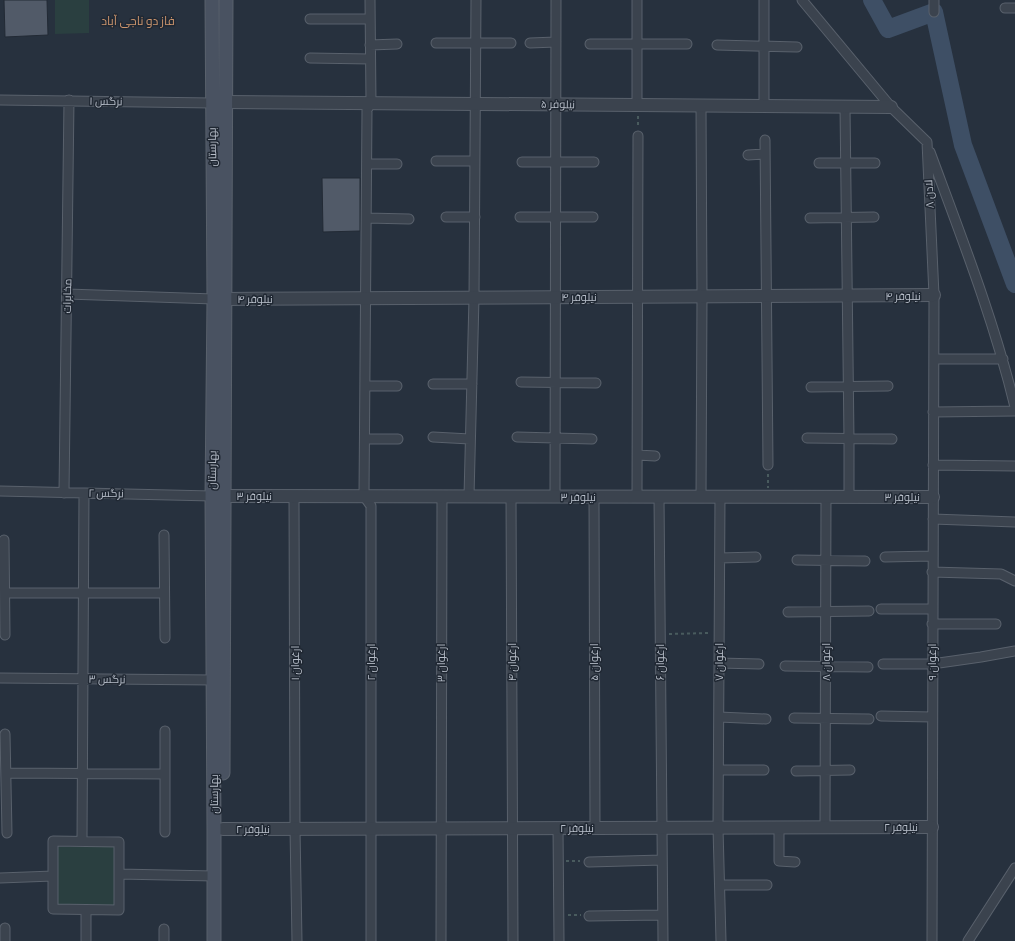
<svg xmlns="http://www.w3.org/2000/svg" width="1015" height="941" font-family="'PT Sans Narrow',Cairo,sans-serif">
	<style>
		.green { fill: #2a3f40 }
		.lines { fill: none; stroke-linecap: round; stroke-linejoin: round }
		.river { stroke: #3e4f65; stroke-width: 18 }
		.building { fill: #515a68; stroke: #222a35 }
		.minor-casing { stroke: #59616c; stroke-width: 11 }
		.tertiary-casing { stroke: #59616c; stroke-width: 14 }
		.secondary-casing { stroke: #59616c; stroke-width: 15 }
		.path { stroke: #495b5e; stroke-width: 2; stroke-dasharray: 3 3; stroke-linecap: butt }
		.minor { stroke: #3b434e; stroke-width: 9 }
		.tertiary { stroke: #3b434e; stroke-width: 12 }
		.secondary { stroke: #495261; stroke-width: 13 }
		.labels { text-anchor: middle; stroke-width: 3; stroke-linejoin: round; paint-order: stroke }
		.street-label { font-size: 11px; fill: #b7bec9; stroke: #202833 }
		.neighbourhood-label { font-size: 12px; fill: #cd966e; stroke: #202833 }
	</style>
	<rect width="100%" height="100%" fill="#27313e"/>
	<path class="green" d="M55,0H89V33L55,34Z
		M58,847H115V906L58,905Z"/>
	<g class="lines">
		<path class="river" d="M872,0L888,29L934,12L963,145L1015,284"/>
	</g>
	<path class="building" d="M4,0H47L48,35L5,37Z
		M322,178H360V231L323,232Z"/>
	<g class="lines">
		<g class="minor-casing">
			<path id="minor" d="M370,0L371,102L367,110L364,496L371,506V941
				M637,0V105
				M764,0V106
				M802,0L891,107L927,142L934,295L932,941
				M934,0V12
				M1005,8H1015
				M310,19H370
				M436,43H511
				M530,43L556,42
				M590,44H687
				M370,45L397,44
				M717,45L797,47
				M310,58L370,59
				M0,100L212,103
				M845,107L849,439V497
				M765,140L768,465
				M930,152C961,236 994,320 1015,407
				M748,155L765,154
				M436,161H475
				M522,162H594
				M819,163H875
				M367,164H397
				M446,217H475
				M520,217H593
				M367,218L409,219
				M810,218L874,217
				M67,294L214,299
				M934,359H1003
				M521,382L596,383
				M433,384H472
				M366,386H397
				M811,387L888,386
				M933,412L1015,411
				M433,437L470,439
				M517,437L592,439
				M807,438L892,439
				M365,439H398
				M638,455L655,456
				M933,465L1015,466
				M0,491L212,496
				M64,493L69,100
				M294,496L295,829L297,941
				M469,496L474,298L476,0
				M511,496L513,941
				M555,497L556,0
				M594,497L595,828
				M637,497L638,136
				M659,497L663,941
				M701,497L702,297L701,106
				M720,497L718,828L721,941
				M933,519L1015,522
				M164,535L165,638
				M4,540L5,635
				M885,557L932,556
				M720,558L756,557
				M797,560L865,561
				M932,572L1001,574L1015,581
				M5,593H164
				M881,609H933
				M788,612L869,611
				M932,624H996
				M719,663L759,664
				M883,664H932L981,657L1015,651
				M785,666L868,667
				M0,678L213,680
				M881,716L932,717
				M719,717L766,719
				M794,718L869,719
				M5,734L7,833
				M719,770H764
				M796,771L850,770
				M6,773L165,774
				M825,827L826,497
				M558,828L559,941
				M779,828V861L795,862
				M165,832V731
				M53,841L119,842V910L53,909Z
				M82,841L84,493
				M589,862L662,860
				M119,874L214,876
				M0,878L53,876
				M720,885H767
				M589,916L662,915
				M164,929V941
				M5,941V928
				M86,941V910
				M441,941L442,496
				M968,941L1015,868"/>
		</g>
		<g class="tertiary-casing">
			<path id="tertiary" d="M225,102L891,107
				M225,299L934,295
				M223,496L933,497
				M223,829L932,827"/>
		</g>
		<g class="secondary-casing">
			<path id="secondary" d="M212,0L214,299L212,496L214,830V941
				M223,773L226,0"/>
		</g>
		<path class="path" d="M638,116V127
			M768,474V488
			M669,634L710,633
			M566,861H580
			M568,915H581"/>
		<use href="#minor" class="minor"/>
		<use href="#tertiary" class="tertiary"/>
		<use href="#secondary" class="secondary"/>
	</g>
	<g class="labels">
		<g class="street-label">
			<text transform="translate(106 101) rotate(1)" y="4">نرگس ۱</text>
			<text transform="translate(558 104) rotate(1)" y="4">نیلوفر ۵</text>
			<text transform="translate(212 147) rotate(-91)" y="4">بهارستان</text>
			<text transform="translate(929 194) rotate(-93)" y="4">لادن ۸</text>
			<text transform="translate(67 296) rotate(-89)" y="4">مخابرات</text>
			<text x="903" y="300">نیلوفر ۴</text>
			<text x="579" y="301">نیلوفر ۴</text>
			<text x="255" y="303">نیلوفر ۴</text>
			<text transform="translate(212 470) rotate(-89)" y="4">بهارستان</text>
			<text transform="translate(106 493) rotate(1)" y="4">نرگس ۲</text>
			<text x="254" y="500">نیلوفر ۳</text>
			<text x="578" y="501">نیلوفر ۳</text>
			<text x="902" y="501">نیلوفر ۳</text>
			<text transform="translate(371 662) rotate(-90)" y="4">ارغوان ۲</text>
			<text transform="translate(512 662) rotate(-90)" y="4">ارغوان ۴</text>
			<text transform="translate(594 662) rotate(-90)" y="4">ارغوان ۵</text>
			<text transform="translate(660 662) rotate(-90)" y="4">ارغوان ۶</text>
			<text transform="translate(719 662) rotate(-90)" y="4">ارغوان ۷</text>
			<text transform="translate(826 662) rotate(-90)" y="4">ارغوان ۸</text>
			<text transform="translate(932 662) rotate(-90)" y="4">ارغوان ۹</text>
			<text transform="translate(295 663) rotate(-90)" y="4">ارغوان ۱</text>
			<text transform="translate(441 663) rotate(-90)" y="4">ارغوان ۳</text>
			<text transform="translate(107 679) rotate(1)" y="4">نرگس ۳</text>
			<text transform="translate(214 794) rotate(-90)" y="4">بهارستان</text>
			<text x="901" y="831">نیلوفر ۲</text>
			<text x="577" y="832">نیلوفر ۲</text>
			<text x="253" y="833">نیلوفر ۲</text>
		</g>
		<g class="neighbourhood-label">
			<text x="138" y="25">فاز دو ناجی آباد</text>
		</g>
	</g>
</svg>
